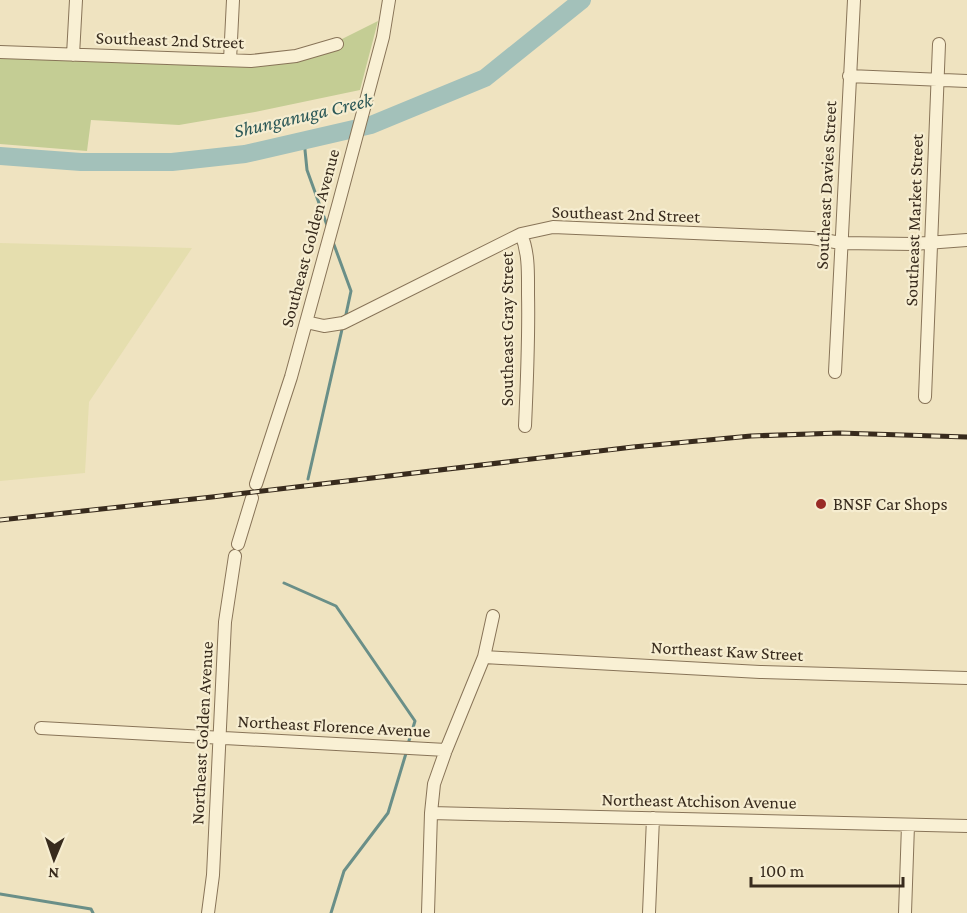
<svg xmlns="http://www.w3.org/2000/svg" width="967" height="913" font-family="'Crimson Pro',serif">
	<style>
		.farmland { fill: #e5deae }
		.green { fill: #c4cd94 }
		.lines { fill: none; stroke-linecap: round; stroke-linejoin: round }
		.stream { stroke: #6a8f88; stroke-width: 3 }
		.river { stroke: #a3c1ba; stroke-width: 18 }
		.minor-casing { stroke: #887458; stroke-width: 14 }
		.minor { stroke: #f9f0d4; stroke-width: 12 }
		.rail-casing { stroke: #382b1d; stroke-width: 5 }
		.rail { stroke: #f6edd0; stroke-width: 3; stroke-dasharray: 9; stroke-linecap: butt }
		.poi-dot { fill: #992b26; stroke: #f6edd0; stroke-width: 2 }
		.labels { text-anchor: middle; stroke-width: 4.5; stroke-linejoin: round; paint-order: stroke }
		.street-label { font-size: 18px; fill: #382b1d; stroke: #f6edd0 }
		.poi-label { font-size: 18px; fill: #382b1d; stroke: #f6edd0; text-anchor: start }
		.water-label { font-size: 20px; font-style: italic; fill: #2b5857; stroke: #f6edd0 }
	</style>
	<rect width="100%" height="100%" fill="#efe3c0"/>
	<path class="farmland" d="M0,243L192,248L89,402L85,473L0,481Z"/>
	<path class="green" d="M378,21L360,90L255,112L179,125L91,120L87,151L0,144V58L265,66L326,54L342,47L340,40Z"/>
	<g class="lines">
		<path class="stream" d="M304,140L307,170L328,228
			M333,242L351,291L345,319
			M308,479L343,325
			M284,583L336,606L415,721L408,744
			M0,894L91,909L93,913
			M331,913L344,871L388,813L407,750"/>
		<path class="river" d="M0,156L81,162H172L245,154L371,125L485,78L582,0"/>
		<g class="minor-casing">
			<path id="minor" d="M0,52L251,61L296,56L337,44
				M73,55L76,0
				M230,60L233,0
				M849,76L967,81
				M521,234C529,253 528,274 528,294C529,338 527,382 525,426
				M306,322L324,326L343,323L521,234L553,227L812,238L841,243L913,244L967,240
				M835,372L854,0
				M925,397L939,44
				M256,484L291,377L339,202L383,37L389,0
				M238,544L252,498
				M484,657L760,672L967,678
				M41,728L446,750
				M431,813L967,826
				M208,913L213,875L225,622L235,556
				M428,913L431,813L434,784L446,750L484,657L493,616
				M649,913L653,818
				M905,913L908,825"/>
		</g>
		<use href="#minor" class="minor"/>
		<g class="rail-casing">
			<path id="rail" d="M0,520L212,497L633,447L751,436L839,433L967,437"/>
		</g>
		<use href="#rail" class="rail"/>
	</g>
	<circle class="poi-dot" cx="821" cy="504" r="6"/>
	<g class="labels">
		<g class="street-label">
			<text transform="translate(170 40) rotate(2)" y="6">Southeast 2nd Street</text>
			<text transform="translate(826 185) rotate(-87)" y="6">Southeast Davies Street</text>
			<text transform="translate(626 214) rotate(2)" y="6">Southeast 2nd Street</text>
			<text transform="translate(914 220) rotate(-88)" y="6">Southeast Market Street</text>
			<text transform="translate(310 238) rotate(-75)" y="6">Southeast Golden Avenue</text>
			<text transform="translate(507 329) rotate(-90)" y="6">Southeast Gray Street</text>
			<text transform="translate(727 651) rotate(3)" y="6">Northeast Kaw Street</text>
			<text transform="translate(334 726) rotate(3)" y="6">Northeast Florence Avenue</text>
			<text transform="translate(202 733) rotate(-87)" y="6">Northeast Golden Avenue</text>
			<text transform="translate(699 801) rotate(1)" y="6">Northeast Atchison Avenue</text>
		</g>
		<g class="poi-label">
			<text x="833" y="510">BNSF Car Shops</text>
		</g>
		<g class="water-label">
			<text transform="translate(303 115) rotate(-13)" y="7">Shunganuga Creek</text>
		</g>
	</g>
	<g transform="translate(54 859) rotate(182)" stroke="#f6edd0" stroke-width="4.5" paint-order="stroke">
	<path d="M0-4.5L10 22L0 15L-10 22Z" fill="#382b1d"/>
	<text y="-9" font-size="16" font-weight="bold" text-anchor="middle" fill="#382b1d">N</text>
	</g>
	<path d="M751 877v9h152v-9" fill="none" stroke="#382b1d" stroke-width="3"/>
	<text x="760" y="877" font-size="18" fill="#382b1d" stroke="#f6edd0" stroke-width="4.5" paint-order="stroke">100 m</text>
</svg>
